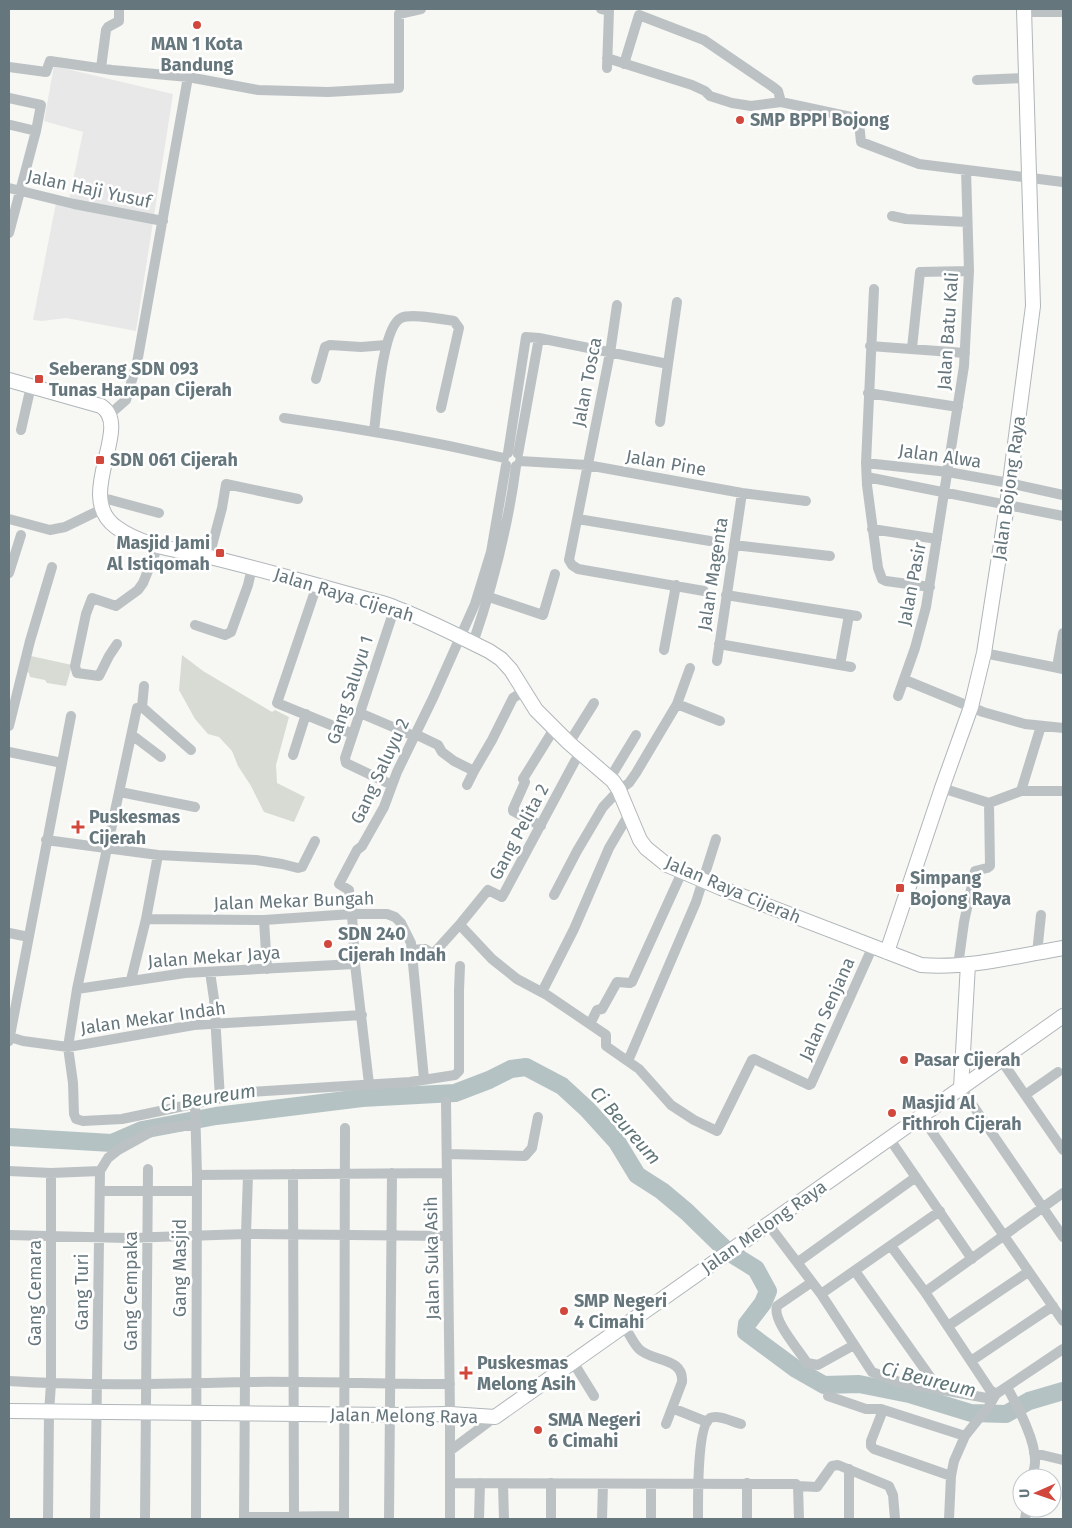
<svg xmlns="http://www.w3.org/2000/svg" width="1072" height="1528" font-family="'Fira Sans',sans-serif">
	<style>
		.built { fill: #e8e8e8 }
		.green { fill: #d8dbd4 }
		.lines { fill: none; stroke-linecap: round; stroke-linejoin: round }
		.river { stroke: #b5c2c4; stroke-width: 18 }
		.secondary-casing { stroke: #afb6b9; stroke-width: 16 }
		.street { stroke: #bcc2c4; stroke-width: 10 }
		.secondary { stroke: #fff; stroke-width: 14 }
		.poi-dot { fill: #d1473b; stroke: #fff; stroke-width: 2 }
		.labels { text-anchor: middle; stroke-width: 5; stroke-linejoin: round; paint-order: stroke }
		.poi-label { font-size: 18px; font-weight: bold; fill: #65767c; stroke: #fff; text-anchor: start }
		.street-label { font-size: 18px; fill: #65767c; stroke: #fff }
		.water-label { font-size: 19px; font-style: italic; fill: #607577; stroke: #fff }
	</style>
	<rect width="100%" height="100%" fill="#f7f7f4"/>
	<path class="built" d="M54,66L173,94L136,331L66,318L42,321L33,320L57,198L69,200L83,132L44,121Z"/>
	<path class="green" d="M182,655L203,671L272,712L275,710L289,717L276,765L277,783L305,797L294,822L264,812L251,786L238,766L232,751L219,737L208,734L195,719L179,690Z
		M31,656L72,665L66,686L47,683L45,680L30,677L29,673L27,672Z"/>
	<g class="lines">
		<path class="river" d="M9,1137L112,1143L142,1130L216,1116L362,1098L455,1093L489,1080L511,1069L526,1067L562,1086L588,1110L617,1142L637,1175L662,1191L687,1212L727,1251L756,1269L768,1291L763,1303L747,1324L746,1332L796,1369L824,1385L859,1384L909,1394L971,1413L1006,1414L1029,1401L1063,1391"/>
		<g class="secondary-casing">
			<path id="secondary" d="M9,380L101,406C134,427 73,496 116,527C143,547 179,550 210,557C238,564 266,571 294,579C317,585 340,592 363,598C374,601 386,603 396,608C428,620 458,636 489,651L501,659L511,670L536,710L569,743L613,781L619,790L640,840L646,848L667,865L721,888L921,965C968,969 1017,956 1063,948
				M887,952L942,788L971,707L984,653L1007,505L1033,306L1024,9
				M961,1088L968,964
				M9,1411L391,1415L450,1414L495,1417L1063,1016"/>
		</g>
		<path class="street" d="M601,9L609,11L607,68
			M1024,12H1063
			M607,58L692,85L705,91L710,96L732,103L751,106L781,102L851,117L859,123L861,142L919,164L1063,182
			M624,64L639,15L704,40L773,87L778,91L781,102
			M9,67L46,72L50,61L112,70L188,77L258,90L328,92L399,88V14L421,9
			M101,68L106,30L108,27L119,21V9
			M977,80L1026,78
			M9,98L41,105L36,131L9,233
			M11,125L36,131
			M9,188L74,204L163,221
			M892,216L906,219L967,222
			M874,289L866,463L867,485L878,568L882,579L886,581L930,587
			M617,305L610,353L569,560L572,565L578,569L704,591
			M870,346L965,353
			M912,348L920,272L969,271
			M316,379L325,347L330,345L361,347L386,345
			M868,393L958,407
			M110,414L126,400L137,363L188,77
			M284,418C358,428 431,441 504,458
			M660,422L668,364
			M21,430L31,386
			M374,431C377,410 382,327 401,318C411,313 441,319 454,321L459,328L441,408
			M508,453L526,337L539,338L668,364L677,302
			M518,454L539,338
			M520,461L587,465L742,493L806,501
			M866,463L948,472L1009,483L1063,495
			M867,477L1063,516
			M99,498L111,500L159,513
			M9,519L50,530L65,527L102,509
			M578,519L710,541
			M872,529L937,539
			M734,545L830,556
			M209,557L222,508L226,484L298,499
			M9,573L21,535
			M317,585L277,703L353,734
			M483,595L543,615L555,574
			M726,595L857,616
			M195,625L225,635L231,632L248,585L252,568
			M473,643C493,585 508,527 516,466
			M117,644L109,656L99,676L77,673L75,666L86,614L92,598L116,606L138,590L143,583L158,546
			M719,644L851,667
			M664,650L676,585
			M984,653L1063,669
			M717,661L742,493
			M840,665L849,615
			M1057,667L1063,633
			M905,680L983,712L1025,724L1063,728
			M898,696L915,648L926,607L964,366L969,271L966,170
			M677,704L690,668
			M142,707L144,686
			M360,713L414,736
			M9,726L30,641L52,567
			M415,734L438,745L442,752L454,761L474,771L492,740L513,698L524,691
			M132,735L161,757
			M569,743L594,703
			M191,750L142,707L137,708L77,989L68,1047L73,1083L74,1114L76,1119L83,1121L122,1119L250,1092L410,1082L455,1075L459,1071V990L460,966
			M9,752L62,763
			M293,755L306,714
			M610,778L636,735
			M392,785L346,763L345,758L395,607
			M467,785L474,771
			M942,788L989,803L1021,791H1063
			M1021,791L1041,726
			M120,792L195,807
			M541,826L513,811V809L525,782L523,779L554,729
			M46,840L158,855L256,860L282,864L298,868L302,867L315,841
			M554,895L577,851L603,807L619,790L629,783L636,773L677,704L720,721
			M146,919L264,920L352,914H387L395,917L401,923L411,943L424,1079
			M264,920L267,969
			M460,925L492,959L517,979L547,995L606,1035V1046L639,1069L671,1105L694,1120L717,1131L752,1060L754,1059L809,1085L811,1084L873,946
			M9,933L29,937
			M411,950L425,949L433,954L461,923L488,890L502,897L575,761L581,753
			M1037,953L1041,915
			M958,966L964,922L975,871L987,868L990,866L989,803
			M210,972L214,999L220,1098
			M131,980L146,919L158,855
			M77,989L185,973L355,964
			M542,992L574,929L609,848L629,814
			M590,1024L597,1010L602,1009L617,982L630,983L632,982L682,872
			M10,1037L23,1041L68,1047L194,1025L362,1015
			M9,1041L71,716
			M1001,1060L1063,1150
			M628,1061L696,902L716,839
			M369,1084L355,964L352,914L349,890L339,884L357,850L362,846L384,807L397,772L433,698L475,604L491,552L506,465
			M961,1088L1063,1237
			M1025,1095L1058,1072
			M446,1102L450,1414V1519
			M195,1104L197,1175L196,1519
			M921,1116L1063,1321
			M889,1138L972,1259
			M447,1154L525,1156L532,1148L538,1117
			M9,1171L51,1173L100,1171
			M100,1171L108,1158L118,1150L147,1134L156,1130L197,1124
			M293,1174L294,1519
			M197,1175L447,1173
			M100,1191H197
			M768,1224L821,1294L872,1372L899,1382L992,1399
			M9,1235L126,1238L246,1234L447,1236
			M891,1246L925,1292L990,1390L996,1394
			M798,1262L916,1177
			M855,1271L938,1388
			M812,1282L777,1306C772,1320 799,1350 807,1363L818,1365L854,1345
			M925,1292L1063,1193
			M821,1294L940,1211
			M624,1326C629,1333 633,1343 639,1349C652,1362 684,1357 682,1382L666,1424
			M948,1326L1028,1272
			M971,1361L1053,1306
			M573,1362L594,1396
			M9,1381C87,1386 166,1384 244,1382C313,1381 381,1384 450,1384
			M1007,1387C1017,1406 1036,1440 1035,1462C1035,1467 1033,1473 1032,1478
			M828,1396L866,1409H881L965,1436
			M672,1408L707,1422
			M883,1410L871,1441V1446L874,1449L951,1476
			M451,1450L495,1417
			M1034,1453L1063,1460
			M849,1469V1519
			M450,1483L796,1484L798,1486L799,1519
			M551,1483V1519
			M747,1483V1519
			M503,1484L504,1519
			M651,1484V1519
			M798,1486L817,1487L832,1466L838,1465L889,1486L893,1495L895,1519
			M244,1517L344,1516
			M48,1519L49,1412L51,1384V1173
			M95,1519L100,1171
			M145,1519L148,1169
			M244,1519L246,1234L248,1175
			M344,1519L345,1128
			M389,1519L392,1173
			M479,1519L480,1483
			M602,1519L603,1484
			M698,1519C698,1502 697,1427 710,1418C718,1414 733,1422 741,1424
			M949,1519L951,1476L954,1461L965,1436L989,1406L996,1394L1063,1349
			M1025,1519L1027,1508"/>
		<use href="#secondary" class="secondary"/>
	</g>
	<g class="poi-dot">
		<circle cx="197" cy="25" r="5"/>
		<circle cx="740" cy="120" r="5"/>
		<rect x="34" y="374" width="10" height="10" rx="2.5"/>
		<rect x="95" y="455" width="10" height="10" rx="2.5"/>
		<rect x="215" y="548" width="10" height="10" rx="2.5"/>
		<path d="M75.5 819.5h5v5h5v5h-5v5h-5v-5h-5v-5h5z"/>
		<rect x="895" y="883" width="10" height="10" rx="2.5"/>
		<circle cx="328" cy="944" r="5"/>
		<circle cx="904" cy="1060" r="5"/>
		<circle cx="892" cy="1113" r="5"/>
		<circle cx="564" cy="1311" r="5"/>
		<path d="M463.5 1365.5h5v5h5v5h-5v5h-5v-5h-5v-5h5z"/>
		<circle cx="538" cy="1430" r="5"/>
	</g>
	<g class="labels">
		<g class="poi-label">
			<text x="197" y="50" text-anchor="middle">MAN 1 Kota<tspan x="197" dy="21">Bandung</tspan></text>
			<text x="750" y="126">SMP BPPI Bojong</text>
			<text x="49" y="375">Seberang SDN 093<tspan x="49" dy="21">Tunas Harapan Cijerah</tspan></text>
			<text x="110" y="466">SDN 061 Cijerah</text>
			<text x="210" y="549" text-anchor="end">Masjid Jami<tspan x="210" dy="21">Al Istiqomah</tspan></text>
			<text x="89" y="823">Puskesmas<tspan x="89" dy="21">Cijerah</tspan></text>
			<text x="910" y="884">Simpang<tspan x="910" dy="21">Bojong Raya</tspan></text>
			<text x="338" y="940">SDN 240<tspan x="338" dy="21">Cijerah Indah</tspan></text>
			<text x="914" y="1066">Pasar Cijerah</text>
			<text x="902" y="1109">Masjid Al<tspan x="902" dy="21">Fithroh Cijerah</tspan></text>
			<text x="574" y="1307">SMP Negeri<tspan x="574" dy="21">4 Cimahi</tspan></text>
			<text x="477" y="1369">Puskesmas<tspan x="477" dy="21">Melong Asih</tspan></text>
			<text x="548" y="1426">SMA Negeri<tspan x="548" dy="21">6 Cimahi</tspan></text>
		</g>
		<g class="street-label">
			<text transform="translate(89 189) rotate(12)" y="6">Jalan Haji Yusuf</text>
			<text transform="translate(948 331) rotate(-86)" y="6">Jalan Batu Kali</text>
			<text transform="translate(587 382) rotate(-79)" y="6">Jalan Tosca</text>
			<text transform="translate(940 456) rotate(8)" y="6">Jalan Alwa</text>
			<text transform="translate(666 463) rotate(10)" y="6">Jalan Pine</text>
			<text transform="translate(1009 488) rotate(-82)" y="6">Jalan Bojong Raya</text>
			<text transform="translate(713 574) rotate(-81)" y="6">Jalan Magenta</text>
			<text transform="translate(912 584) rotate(-79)" y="6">Jalan Pasir</text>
			<text transform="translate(344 595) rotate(17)" y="6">Jalan Raya Cijerah</text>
			<text transform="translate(350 690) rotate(-72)" y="6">Gang Saluyu 1</text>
			<text transform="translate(380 771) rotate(-65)" y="6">Gang Saluyu 2</text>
			<text transform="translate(519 832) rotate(-62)" y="6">Gang Pelita 2</text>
			<text transform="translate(733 890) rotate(23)" y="6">Jalan Raya Cijerah</text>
			<text transform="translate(294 901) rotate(-2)" y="6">Jalan Mekar Bungah</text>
			<text transform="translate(214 957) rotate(-4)" y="6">Jalan Mekar Jaya</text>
			<text transform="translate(827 1009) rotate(-66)" y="6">Jalan Senjana</text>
			<text transform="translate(153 1018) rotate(-8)" y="6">Jalan Mekar Indah</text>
			<text transform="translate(764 1227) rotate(-35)" y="6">Jalan Melong Raya</text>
			<text transform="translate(432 1258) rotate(-91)" y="6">Jalan Suka Asih</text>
			<text transform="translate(180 1268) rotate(-90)" y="6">Gang Masjid</text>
			<text transform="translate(131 1291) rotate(-90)" y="6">Gang Cempaka</text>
			<text transform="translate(82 1292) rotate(-90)" y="6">Gang Turi</text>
			<text transform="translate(35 1293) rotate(-90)" y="6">Gang Cemara</text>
			<text transform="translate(404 1416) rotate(1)" y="6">Jalan Melong Raya</text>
		</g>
		<g class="water-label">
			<text transform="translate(208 1097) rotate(-9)" y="7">Ci Beureum</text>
			<text transform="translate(626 1125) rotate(49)" y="7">Ci Beureum</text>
			<text transform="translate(929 1379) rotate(14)" y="7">Ci Beureum</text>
		</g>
	</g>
	<rect width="1072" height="1528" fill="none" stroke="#65767c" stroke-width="20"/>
	<g transform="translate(1037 1493) rotate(268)"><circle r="24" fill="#ffffff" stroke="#c1c8cb"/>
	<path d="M0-4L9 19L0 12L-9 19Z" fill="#d1473b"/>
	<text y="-8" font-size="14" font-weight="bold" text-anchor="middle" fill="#65767c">U</text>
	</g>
</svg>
